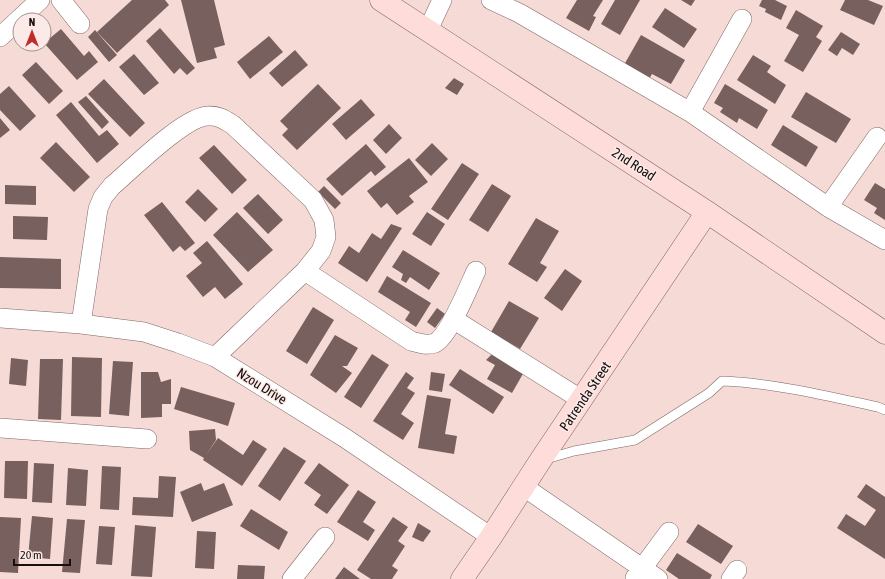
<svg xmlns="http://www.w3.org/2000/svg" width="885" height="579" font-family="'Asap Condensed',sans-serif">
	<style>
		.building { fill: #77605d }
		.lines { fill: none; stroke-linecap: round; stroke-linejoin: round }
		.lane-casing { stroke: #7e6663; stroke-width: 10 }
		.street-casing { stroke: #7e6663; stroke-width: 20 }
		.secondary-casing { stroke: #7e6663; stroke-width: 23 }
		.lane { stroke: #fff; stroke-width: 9 }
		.street { stroke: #fff; stroke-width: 19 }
		.secondary { stroke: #fedcd9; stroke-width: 22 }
		.labels { text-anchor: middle; stroke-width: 3; stroke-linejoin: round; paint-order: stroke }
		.street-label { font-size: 14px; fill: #170e0d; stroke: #fbeae8 }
	</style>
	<rect width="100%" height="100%" fill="#f6dad6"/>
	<path class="building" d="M132,0H165L169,5L117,53L97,32Z
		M181,0H214L225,45L214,48L217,58L197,63Z
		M577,0H603L593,16L596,17L589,31L566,18Z
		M615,0H640L620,35L601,24Z
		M681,0H695L691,6Z
		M762,0H775L787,6L781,20L765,12L766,9L759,6Z
		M845,0H868L883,6L874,25L840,10Z
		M665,8L697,29L684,48L652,27Z
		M796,10L823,26L816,37L822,41L803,72L784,61L799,35L786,28Z
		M160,28L195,68L187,75L180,68L174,74L146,41Z
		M61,29L84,56L89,51L98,62L77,80L44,43Z
		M95,30L117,55L109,62L88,37Z
		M841,32L860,44L853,55L842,48L837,56L828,50Z
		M641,35L685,60L671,84L652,74L649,79L624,65Z
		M269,36L283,52L250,79L237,62Z
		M295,50L308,65L282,87L269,73Z
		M134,54L159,83L144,95L119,67Z
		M753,55L771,66L767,72L786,85L775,104L737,80Z
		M36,62L63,91L49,104L22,75Z
		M454,78L464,84L457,95L445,88Z
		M104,79L145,123L130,137L88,94Z
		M318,84L341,108L297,150L282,135L288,129L280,121Z
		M725,84L768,110L757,129L739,118L737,123L720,112L723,108L714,103Z
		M9,86L36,116L20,131L0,110V94Z
		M806,92L851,119L836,143L791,117Z
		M86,96L109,122L102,129L78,102Z
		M361,99L375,115L346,140L332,124Z
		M71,102L99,136L107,130L119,144L97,163L56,115Z
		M0,118L10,130L0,138Z
		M389,124L402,138L386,154L373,140Z
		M783,125L818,147L806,167L771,145Z
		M56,142L90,177L74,192L40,158Z
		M432,143L448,159L431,176L415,160Z
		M366,144L386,167L375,176L371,171L342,196L326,179Z
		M214,145L247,180L232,194L199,158Z
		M409,158L428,182L409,196L414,202L397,215L387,203L381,208L367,191Z
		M462,163L479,174L448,220L431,209Z
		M875,183L885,189V220L874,213L877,208L864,200Z
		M492,184L511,196L488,232L469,220Z
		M5,185L36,186V205L5,204Z
		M324,186L341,203L335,209L318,192Z
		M198,189L218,209L205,222L185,202Z
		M258,194L283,220L268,234L243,208Z
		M162,202L195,243L185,251L180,246L173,252L144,215Z
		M237,212L273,250L248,272L213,235Z
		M427,212L445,224L431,246L412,234Z
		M13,216L48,217L47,240L13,239Z
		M536,218L559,231L540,263L547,267L537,282L508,264Z
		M391,224L402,228L367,282L338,263L349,246L359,253L372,233L381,239Z
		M207,241L243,284L225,299L215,287L203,297L186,276L202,263L193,253Z
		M403,250L440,273L429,290L410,277L406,283L401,280L403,274L392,267Z
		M0,257L61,259V289L0,288Z
		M565,269L582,281L562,311L544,298Z
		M387,276L431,303L416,327L405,320L410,312L378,292Z
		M509,301L539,318L520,349L491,332Z
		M313,307L334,320L307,364L286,351Z
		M437,308L445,314L435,328L427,322Z
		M335,335L358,348L347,366H342L352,373L336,393L310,375Z
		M372,354L389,365L361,408L344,397Z
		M492,354L524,372L512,393L487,379L495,365L486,360Z
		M72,357L102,358L101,417L71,416Z
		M11,358L28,360L26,386L9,384Z
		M40,359H63L61,420L38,419Z
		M113,361L133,362L129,416L109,414Z
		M460,369L504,397L493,414L449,385Z
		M141,372H158L161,382L171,379V404H162V417L141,418Z
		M406,372L414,378L407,388L415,393L401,414L414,423L403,440L373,421Z
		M431,372L445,374L442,392L429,390Z
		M181,387L235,403L228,426L174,409Z
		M427,395L451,399L445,434L457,436L454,454L418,448Z
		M215,429L216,440L206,455L218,438L243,455L253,440L267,449L242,486L203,460L204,458L190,450L189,431Z
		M284,447L306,461L280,501L258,486Z
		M5,461H28L27,499L4,498Z
		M34,463L54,464L52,503L32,502Z
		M319,463L349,485L327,514L314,505L321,495L304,483Z
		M102,466L121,467L119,510L100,509Z
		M68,468L88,470L86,506L66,505Z
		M159,476L176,477L173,517L132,515L133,497L158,498Z
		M201,483L204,491L224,483L233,505L192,522L180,492Z
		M866,484L885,497V559L837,528L846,514L865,526L876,510L857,497Z
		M358,490L376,502L363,522L375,530L368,541L337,522Z
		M251,509L288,532L279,550L240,526Z
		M32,516L53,518L50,559L28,557Z
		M0,517L21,518L18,573L0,572Z
		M393,517L408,527L398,541L405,546L392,566L398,570L392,579H371L357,570Z
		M67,519L85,520L80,573L62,572Z
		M418,523L431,531L423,542L412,537Z
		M698,524L733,546L721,564L686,542Z
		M135,525L156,527L152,577L131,576Z
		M99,526L115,527L112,565L96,564Z
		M197,531L216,532L214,569L195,568Z
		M677,553L712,575L710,579H679L666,570Z
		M238,565L265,566L264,579H237Z
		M344,567L360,579H335Z"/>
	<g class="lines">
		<g class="lane-casing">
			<path id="lane" d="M546,459L574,451L635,440L709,393L722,381C774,383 827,396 878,407L885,410"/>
		</g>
		<g class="street-casing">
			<path id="street" d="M61,0L80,24
				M491,0L519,13L690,112L828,207L885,240
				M428,30L442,0
				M0,37L40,0
				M690,112L742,19
				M828,207L877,137
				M305,271L411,341C418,343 427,346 435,343C449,336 469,286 476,271
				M0,318L81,324L144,332L178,343L215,357L345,438L491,537
				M453,319L582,400
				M81,324L98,209L103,197L112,186C131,170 185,116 208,116C218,115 225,120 233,125L313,200L324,220L326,237L321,251L305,271L215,357
				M0,428L147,439
				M524,487L658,579
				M635,578L669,532
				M292,579L325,537
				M731,579L737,570"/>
		</g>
		<g class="secondary-casing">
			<path id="secondary" d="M381,0L707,212L885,333
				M462,579L491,537L540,461L707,212"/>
		</g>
		<use href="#lane" class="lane"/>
		<use href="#street" class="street"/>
		<use href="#secondary" class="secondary"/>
	</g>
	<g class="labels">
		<g class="street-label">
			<text transform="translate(634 164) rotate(33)" y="5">2nd Road</text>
			<text transform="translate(262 386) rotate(32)" y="5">Nzou Drive</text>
			<text transform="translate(585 396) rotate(-56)" y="5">Patrenda Street</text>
		</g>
	</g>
	<g transform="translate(32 32)"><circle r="19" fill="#fbeae8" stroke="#a09290"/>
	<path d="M0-3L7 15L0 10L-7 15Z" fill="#bd2e2d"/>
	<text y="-6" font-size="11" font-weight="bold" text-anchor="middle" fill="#170e0d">N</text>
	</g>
	<path d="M14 559v6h56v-6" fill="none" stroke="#170e0d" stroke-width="2"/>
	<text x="20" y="559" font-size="12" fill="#170e0d" stroke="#fbeae8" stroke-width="3" paint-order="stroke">20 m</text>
</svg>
